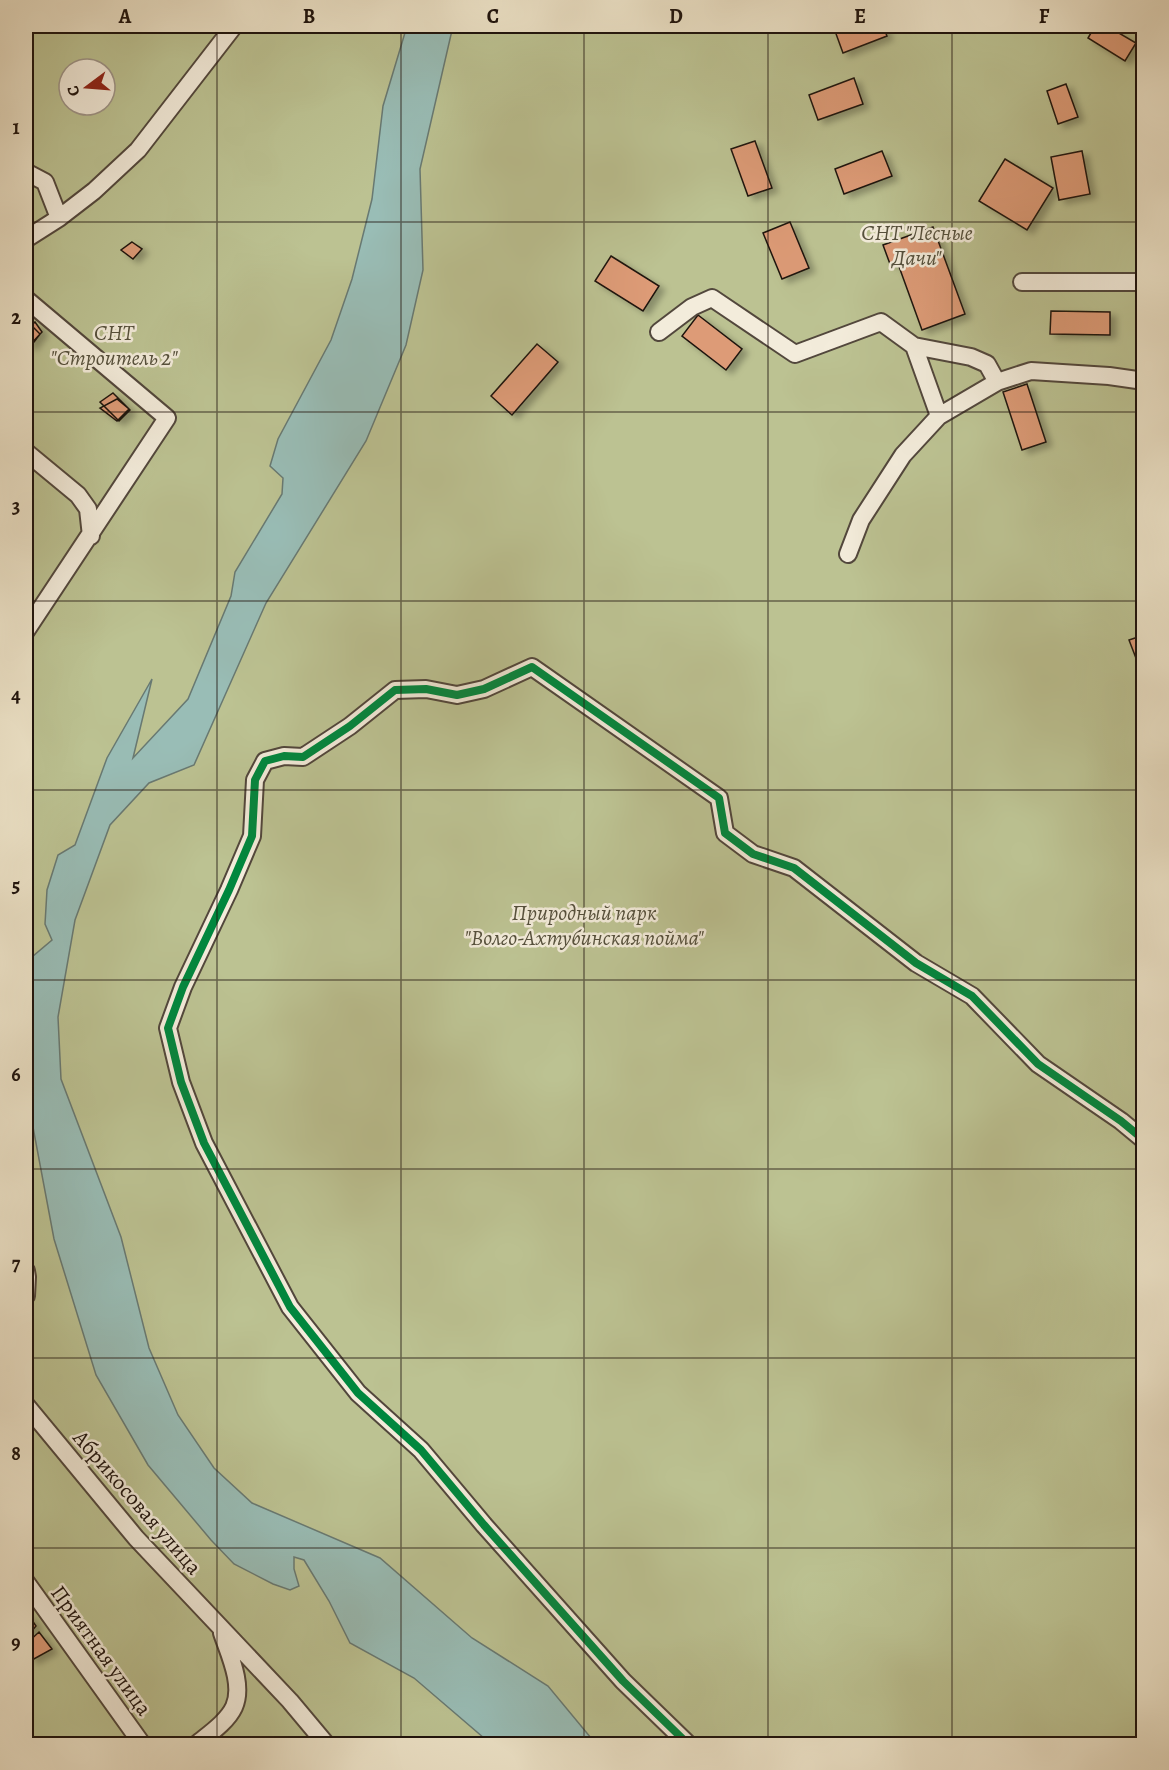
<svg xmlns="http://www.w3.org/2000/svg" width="1169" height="1770" font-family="Alegreya,serif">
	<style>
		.green { fill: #bcc292; stroke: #6d6a50; stroke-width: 1.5; fill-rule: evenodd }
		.water { fill: #99bdb6; stroke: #687972; stroke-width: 1.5 }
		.building { fill: #dd9b77; stroke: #1e130d; stroke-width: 1.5; filter: url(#shadow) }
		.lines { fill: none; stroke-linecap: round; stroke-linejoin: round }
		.minor-casing { stroke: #52473c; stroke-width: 20 }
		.minor { stroke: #f3ecdb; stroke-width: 16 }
		.cycleway-casing { stroke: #f3ecdb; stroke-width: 11 }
		.cycleway { stroke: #00873e; stroke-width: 8 }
		.grid { fill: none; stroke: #1e130d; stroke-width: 1.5; stroke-opacity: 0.55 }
		.labels { text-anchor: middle; stroke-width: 5; stroke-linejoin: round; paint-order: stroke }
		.park-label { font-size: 22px; font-style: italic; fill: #55503c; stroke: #f3ecdb }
		.street-label { font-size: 22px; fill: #1e130d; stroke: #f3ecdb }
		.neatline { fill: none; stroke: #1e130d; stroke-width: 2 }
		.grid-label { font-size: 20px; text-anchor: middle; font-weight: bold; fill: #1e130d }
	</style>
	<defs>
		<filter id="shadow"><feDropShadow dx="6" dy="4" stdDeviation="3" flood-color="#0004"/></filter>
	</defs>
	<rect width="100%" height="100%" fill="#ece2c7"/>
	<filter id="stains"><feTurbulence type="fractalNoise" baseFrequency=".00333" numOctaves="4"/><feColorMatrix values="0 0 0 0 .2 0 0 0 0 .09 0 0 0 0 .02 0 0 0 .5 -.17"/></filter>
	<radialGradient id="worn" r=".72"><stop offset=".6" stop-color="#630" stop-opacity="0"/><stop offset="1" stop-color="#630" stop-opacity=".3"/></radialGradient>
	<path class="green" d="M26,26H1143V1744H26ZM69,69H105V105H69Z"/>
	<path class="water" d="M407,26H453L420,169L423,270L406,345L366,441L266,603L194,765L149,783L110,825L75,920L58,1017L61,1079L121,1237L149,1348L178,1415L214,1468L252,1503L380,1558L472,1638L548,1686L596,1744H491L414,1678L350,1643L329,1601L304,1560L294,1557V1569L299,1586L290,1590L273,1584L234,1564L211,1540L148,1465L96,1375L54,1239L26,1090V979L32,957L52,940L45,924L47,890L58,855L75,845L107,758L152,679L133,758L188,699L231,596L235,572L282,494L283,478L270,466L278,439L331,340L352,279L372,199L383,106Z"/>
	<path class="building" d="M850,26H883L887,36L843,53L835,31Z
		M1095,26H1107L1136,43L1125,61L1088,38Z
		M854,78L863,104L818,120L809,95Z
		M1066,84L1078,117L1058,124L1047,91Z
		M755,141L772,188L748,196L731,149Z
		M882,151L892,176L844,194L835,169Z
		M1082,151L1090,194L1059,200L1051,157Z
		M1005,159L1053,188L1027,230L979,201Z
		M790,222L809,268L782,279L763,233Z
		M933,227L965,314L922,330L897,261L890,264L883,245Z
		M132,242L142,249L133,259L121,250Z
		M611,256L659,286L643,311L595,281Z
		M1051,311L1110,312V335L1050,334Z
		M698,315L742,349L726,370L682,336Z
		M35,322L42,332L29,346L26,342V331Z
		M32,326L40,334L31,346L26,342V332Z
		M537,344L558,362L512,415L491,396Z
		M1027,384L1046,442L1022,450L1003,392Z
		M113,393L130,410L119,421L100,402Z
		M117,399L129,409L117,421L100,408Z
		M1144,635V679L1129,640Z
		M27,1613L36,1626L26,1638V1615Z
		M39,1632L52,1649L32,1660L26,1651V1644Z"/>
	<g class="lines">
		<g class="minor-casing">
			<path id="minor" d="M26,172L45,182L59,218
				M26,239L59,218L94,191L138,150L234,26
				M1022,282H1144
				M26,299L167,418L26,631
				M659,332L692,307L712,298L795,354L881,322L914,346L971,357L987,364L997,382
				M914,346L939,416
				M26,452L78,495L88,509L91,536
				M848,554L861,520L903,455L939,416L997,382L1031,371L1109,376L1144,381
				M26,1271L27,1277L26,1296
				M26,1405L136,1538L290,1701L326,1744
				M26,1582L142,1744
				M197,1744C209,1734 227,1722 234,1707C244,1685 229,1654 222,1633
				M688,1744L623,1681L484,1525L421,1450L358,1393L290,1307L204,1143L181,1082L168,1028L183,987L229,890L252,836L255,780L265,761L284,756L303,757L350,726L395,690L426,689L457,695L484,689L532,667L719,798L725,833L753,854L794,868L916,963L972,996L1038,1064L1121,1121L1144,1140"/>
		</g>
		<use href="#minor" class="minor"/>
		<g class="cycleway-casing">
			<path id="cycleway" d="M688,1744L623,1681L484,1525L421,1450L358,1393L290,1307L204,1143L181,1082L168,1028L183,987L229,890L252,836L255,780L265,761L284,756L303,757L350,726L395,690L426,689L457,695L484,689L532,667L719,798L725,833L753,854L794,868L916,963L972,996L1038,1064L1121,1121L1144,1140"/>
		</g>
		<use href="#cycleway" class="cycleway"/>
	</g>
	<path class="grid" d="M217,26V1744M401,26V1744M584,26V1744M768,26V1744M952,26V1744M26,222H1144M26,412H1144M26,601H1144M26,790H1144M26,980H1144M26,1169H1144M26,1358H1144M26,1548H1144"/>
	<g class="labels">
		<g class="park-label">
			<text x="917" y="240">СНТ "Лесные<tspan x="917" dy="25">Дачи"</tspan></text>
			<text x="114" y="340">СНТ<tspan x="114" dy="25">"Строитель 2"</tspan></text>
			<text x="584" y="920">Природный парк<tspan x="584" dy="25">"Волго-Ахтубинская пойма"</tspan></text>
		</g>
		<g class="street-label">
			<text transform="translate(138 1502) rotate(49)" y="8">Абрикосовая улица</text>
			<text transform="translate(102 1650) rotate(54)" y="8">Приятная улица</text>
		</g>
	</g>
	<rect width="1169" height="1770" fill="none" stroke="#ece2c7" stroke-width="66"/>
	<g transform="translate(87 87) rotate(254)"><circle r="28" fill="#f3ecdb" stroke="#9e9589" stroke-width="1.5"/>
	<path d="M0-4.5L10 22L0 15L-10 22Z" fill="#8f2418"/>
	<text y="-9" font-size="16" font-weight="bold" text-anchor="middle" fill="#1e130d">С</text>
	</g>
	<rect x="33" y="33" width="1103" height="1704" class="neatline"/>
	<g class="grid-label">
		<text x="125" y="23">A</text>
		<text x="309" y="23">B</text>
		<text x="493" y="23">C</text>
		<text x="676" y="23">D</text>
		<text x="860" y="23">E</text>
		<text x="1044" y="23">F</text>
		<text x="16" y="134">1</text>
		<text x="16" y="324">2</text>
		<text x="16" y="513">3</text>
		<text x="16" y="702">4</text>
		<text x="16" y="892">5</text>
		<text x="16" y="1081">6</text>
		<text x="16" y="1270">7</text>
		<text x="16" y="1460">8</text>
		<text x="16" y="1649">9</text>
	</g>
	<rect width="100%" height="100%" filter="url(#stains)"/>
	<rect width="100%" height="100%" fill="url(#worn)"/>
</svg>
